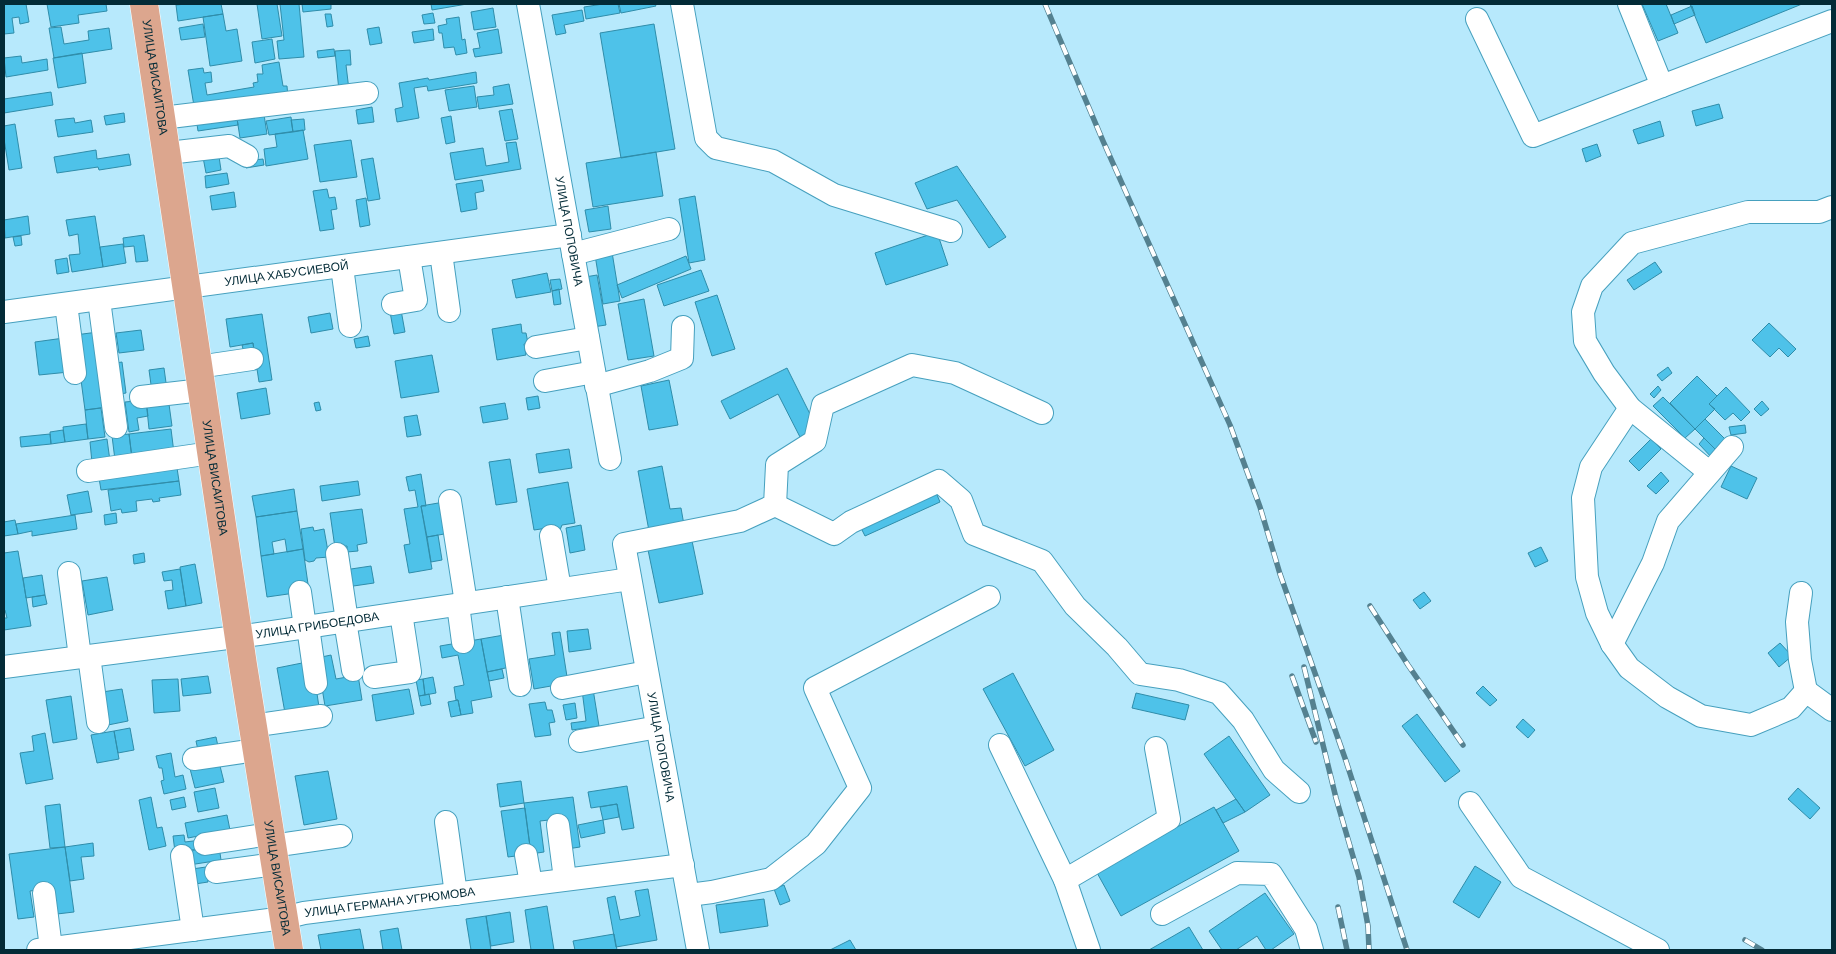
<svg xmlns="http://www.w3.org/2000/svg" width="1836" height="954" font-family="Barlow,sans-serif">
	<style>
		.building { fill: #4ec2e9; stroke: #2f8daa }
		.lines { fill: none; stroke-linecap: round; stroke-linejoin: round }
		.minor-casing { stroke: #46a0be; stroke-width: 24 }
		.major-casing { stroke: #fff; stroke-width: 29 }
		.minor { stroke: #fff; stroke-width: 22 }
		.major { stroke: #dca68e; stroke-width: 28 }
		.rail-casing { stroke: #548190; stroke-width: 5.5 }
		.rail { stroke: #fff; stroke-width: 4; stroke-dasharray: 11; stroke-linecap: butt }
		.labels { text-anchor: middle; stroke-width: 4; stroke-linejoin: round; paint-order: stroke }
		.street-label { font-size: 12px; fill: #032b37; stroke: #fff }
	</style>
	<rect width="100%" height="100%" fill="#b7e9fc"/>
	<path class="building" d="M4,4H26L29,22L20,24L19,17L12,18L14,33L4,34Z
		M47,4H106L107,11L78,15L79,23L51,27Z
		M186,4H221L223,14L178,21L176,5Z
		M257,4H277L282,36L262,39Z
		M280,4H299L304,57L279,59L277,41L284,40Z
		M302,4H331V9L303,12Z
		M431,4H467L432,10Z
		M603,4H618L620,13L586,19L584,7Z
		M619,4H655L656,6L621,13Z
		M1642,4H1666L1678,33L1658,41Z
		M1690,4H1802L1706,43Z
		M1692,6L1695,15L1674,24L1671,15Z
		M493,8L496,27L474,30L471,12Z
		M582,10L584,21L564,25L566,33L556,35L552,15Z
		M433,13L435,23L424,24L422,15Z
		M223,14L226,31L237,29L242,61L210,66L203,17Z
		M325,14H331L333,26L327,27Z
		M459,17L462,40L465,39L467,53L456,55L454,47L444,48L442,33H439L438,26L447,24L446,19Z
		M203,24L205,37L181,40L179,28Z
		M654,24L675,149L621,158L600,33Z
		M61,27L64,44L89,40L88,31L109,28L112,49L54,58L49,28Z
		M379,27L382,43L370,45L367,29Z
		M433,29L434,40L414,43L412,32Z
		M498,29L502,53L475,57L473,49L480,48L477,33Z
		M272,39L275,59L255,63L252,42Z
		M334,49L335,56L318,58L317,51Z
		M350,50L351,65H346L349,90L339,91L335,51Z
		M82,53L86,83L58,88L53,58Z
		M21,56L22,63L47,59L48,70L6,77L4,58Z
		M279,62L283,86H287L288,98L195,112L188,70L203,68L204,73L211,72L212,82L205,83L207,95L254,87L253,83L258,82L257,74H263L262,65Z
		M476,72L477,83L428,91L427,86L414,88L419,118L397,122L395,109L403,107L399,83L428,78L429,80Z
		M509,84L513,104L479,109L477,97L494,95L493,87Z
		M474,86L477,107L449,111L445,90Z
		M51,92L53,105L4,113V99Z
		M1719,104L1723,118L1696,126L1692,111Z
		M372,107L374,122L358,124L356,110Z
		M263,108L267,134L240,138L236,112Z
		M512,109L518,139L505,141L499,111Z
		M236,112L238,125L198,131L196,118Z
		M124,113L125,122L106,125L104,116Z
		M451,116L455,142L446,144L441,118Z
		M291,117L293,132L269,135L266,121Z
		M74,118L75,123L91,120L93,132L58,137L55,120Z
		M304,119L305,130L293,132L291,120Z
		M1660,121L1664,136L1638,144L1633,130Z
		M15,124L22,168L9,170L4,139V126Z
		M303,130L308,159L266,166L264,149L277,147L275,134Z
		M351,140L357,177L320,182L314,145Z
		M516,142L521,169L455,180L450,153L483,148L486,166L509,162L506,143Z
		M1597,144L1601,156L1586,162L1582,149Z
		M96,150L97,159L129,154L131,165L99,170L98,167L57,173L54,157Z
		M218,150L221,170L206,173L202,152Z
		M656,152L663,196L593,207L586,163Z
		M373,158L380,199L368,201L361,160Z
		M263,159L264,165L246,168L245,161Z
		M957,166L1006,237L989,248L957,200L927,209L915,183Z
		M227,173L229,184L206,188L205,176Z
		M482,180L484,191L475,193L477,209L461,212L456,184Z
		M327,189L329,198L335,197L337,209L331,210L334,229L320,231L313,191Z
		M234,192L236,207L212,210L210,196Z
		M695,196L705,260L689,263L679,199Z
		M366,198L370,225L360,227L356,200Z
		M608,206L611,229L589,232L585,210Z
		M28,216L30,234L5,238L4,220Z
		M95,216L103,267L72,272L69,255L80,254L78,234L69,236L66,220Z
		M937,232L948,265L886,285L875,253Z
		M144,235L148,261L136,262L134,246L124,247L123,238Z
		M21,236L22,245L15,246L13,237Z
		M123,244L126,263L103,267L100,247Z
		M612,252L620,301L603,304L595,255Z
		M686,256L691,269L622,298L617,285Z
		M67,258L69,272L57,274L55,260Z
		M1655,262L1662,272L1634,290L1627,280Z
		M701,270L709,291L664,306L657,285Z
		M547,273L551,292L516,298L512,280Z
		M597,275L606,325L593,327L585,277Z
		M560,279L562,289L552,291L550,280Z
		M559,289L561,304L554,305L552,291Z
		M717,295L735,349L712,356L695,302Z
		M644,299L654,356L628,360L618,304Z
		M401,310L405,332L394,334L390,312Z
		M330,313L333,329L311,333L308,317Z
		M262,314L272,380L259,382L253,343L230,347L226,319Z
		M1769,323L1796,349L1788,357L1779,348L1770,357L1752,340Z
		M521,324L522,333H526L528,343L524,344L526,355L497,360L492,329Z
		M141,330L144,350L119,353L116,333Z
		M98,332L107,407L85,410L75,335Z
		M368,336L370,346L356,348L354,339Z
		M64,338L69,372L39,375L35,342Z
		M253,343L254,351L244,353L242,345Z
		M432,355L439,392L401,398L395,361Z
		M122,362L126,393L114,395L110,364Z
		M1668,367L1672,373L1662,381L1657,375Z
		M164,368L167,390L152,392L149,370Z
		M787,368L817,428L800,437L778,394L730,419L721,401Z
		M1697,376L1717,396L1709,404L1715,409L1695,429L1670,403Z
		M669,380L678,425L649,430L641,386Z
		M1658,386L1661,390L1654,398L1650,394Z
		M1726,387L1750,412L1741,421L1733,413L1725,420L1709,404Z
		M266,388L270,414L241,419L237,393Z
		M538,396L540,408L528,410L526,398Z
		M168,397L172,426L149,429L146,400Z
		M1663,397L1695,429L1685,438L1653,406Z
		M146,400L148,416L137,418L139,430L129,432L125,402Z
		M1762,401L1769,409L1761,416L1754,409Z
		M319,402L321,410L316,411L314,403Z
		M505,403L508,419L483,423L480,407Z
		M101,408L105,437L88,439L85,410Z
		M417,415L421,435L407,437L404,417Z
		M1705,419L1729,443L1719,453L1695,429Z
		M86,424L88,439L65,442L63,427Z
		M1745,425L1746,433L1731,435L1729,427Z
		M171,429L174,453L132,458L129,434Z
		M63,430L65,442L51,444L50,432Z
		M50,434L51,444L21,447L20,437Z
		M129,434L132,458L115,460L112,436Z
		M1704,438L1719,453L1713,459L1699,444Z
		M107,439L110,461L92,463L90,442Z
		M1651,439L1661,449L1639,471L1629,461Z
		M569,449L572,468L539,473L536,454Z
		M510,459L517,502L496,505L489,462Z
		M662,466L670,509L681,508L684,525L649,531L638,471Z
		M1731,466L1757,478L1747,499L1721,487Z
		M177,468L179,481L101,490L99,478Z
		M1661,472L1669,481L1656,494L1647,486Z
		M421,474L426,506H421L432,569L409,573L404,545L410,544L404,509L418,507L415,490L409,491L406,477Z
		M179,481L181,495L159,498L160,501L153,502L152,499L136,501L137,511L122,513L121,509L111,511L108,490Z
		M358,481L360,495L322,501L320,486Z
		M568,482L575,523L562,525L560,530L552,532L548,528L534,530L527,489Z
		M294,489L297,511L256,517L252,496Z
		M935,490L940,502L865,536L859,524Z
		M88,491L92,512L71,515L67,495Z
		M444,502L450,533L427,537L421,506Z
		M362,509L367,543L357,545L358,551L347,552V546L335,548L330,513Z
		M297,511L303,549L287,552L285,539L272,542L274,554L261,556L256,517Z
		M116,513L117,523L105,525L104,515Z
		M75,515L77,529L32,536V531L18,534L16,524Z
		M15,520L18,534L4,536V522Z
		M581,525L585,550L570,553L566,528Z
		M313,527L314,531L324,529L329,557L316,558L314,561L309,562L305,560L301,529Z
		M438,535L442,560L431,562L427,537Z
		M691,536L703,594L659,603L647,545Z
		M1541,547L1548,561L1535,567L1528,553Z
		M303,549L309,591L267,597L261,556Z
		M18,551L31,626L4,630V618H7L5,610L4,611V553Z
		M144,553L145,562L134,564L133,555Z
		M195,564L202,603L186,606L180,567Z
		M371,566L374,583L333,589L331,572Z
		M180,569L186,606L168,609L165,591L173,590L172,580L164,581L162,572Z
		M42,575L45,595L26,598L23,578Z
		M107,577L113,610L88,615L82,581Z
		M1424,592L1431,601L1420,609L1413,600Z
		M45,595L47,604L33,607L32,597Z
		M588,629L591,649L569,652L567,631Z
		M560,632L568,683L534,689L529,659L555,655L552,633Z
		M504,635L510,667L487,672L481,639Z
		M481,639L492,697L471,701L473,713L461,715L458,700H456L454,687L464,685L458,655L442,658L440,646Z
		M1780,643L1792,656L1779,667L1768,653Z
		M331,655L336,679L358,675L362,700L325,706L317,658Z
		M307,662L316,687L319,707L285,713L277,668Z
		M502,669L504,678L489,681L487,672Z
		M1013,673L1054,750L1025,766L983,689Z
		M208,676L211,693L183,696L181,679Z
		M433,677L436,693L425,695L423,679Z
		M178,679L180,711L154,713L152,680Z
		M423,679L425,695L419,696L416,680Z
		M1483,686L1497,700L1490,706L1476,693Z
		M122,689L128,721L108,725L102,692Z
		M409,689L414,714L376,721L372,695Z
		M593,689L599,726L572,730L571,723L586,721L582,690Z
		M1136,693L1189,705L1185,720L1132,708Z
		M429,694L431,704L421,706L419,696Z
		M71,696L77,739L53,743L46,700Z
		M458,700L461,715L451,717L448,702Z
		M545,702L547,710H552L555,722L549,723L551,735L535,737L529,704Z
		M575,703L577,718L566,720L563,705Z
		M1417,714L1460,771L1445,782L1402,726Z
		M1523,719L1535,730L1528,738L1516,727Z
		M130,728L134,750L118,753L114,731Z
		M114,731L119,759L97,763L91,735Z
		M45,733L53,779L26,784L20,753L34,751L32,736Z
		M1229,736L1270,795L1245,812L1204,754Z
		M216,737L219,751L199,755L196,741Z
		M171,753L175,777L183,775L186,789L164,794L161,781L164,780L162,768H159L156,756Z
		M218,758L224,782L195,788L189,765Z
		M328,771L337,819L304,825L295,776Z
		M521,781L524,803L500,807L497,784Z
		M627,786L634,828L622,830L617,804L591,808L588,792Z
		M215,788L219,808L198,812L194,792Z
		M1798,788L1820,808L1810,819L1788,799Z
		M151,797L157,828L162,827L166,846L149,850L139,800Z
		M184,797L186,807L172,810L170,800Z
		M573,797L580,847L567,849L549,820L540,821L544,852L531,854L524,803Z
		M1236,799L1245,812L1223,823L1216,810Z
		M60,804L65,847L50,848L45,806Z
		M617,804L619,817L603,820L600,807Z
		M1214,807L1239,851L1121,916L1096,871Z
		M525,808L531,854L508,857L501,811Z
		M227,815L230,830L188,838L185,823Z
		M603,820L605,833L581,838L578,825Z
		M184,835L185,842L201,840L202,849L175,852L173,836Z
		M93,843L94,856L81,857L84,879L70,881L65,847Z
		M219,846L221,860L189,865L187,851Z
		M65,847L74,912L57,914L54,888L30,891L34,917L18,919L9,854Z
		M1475,866L1501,882L1479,918L1453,902Z
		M206,867L208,882L195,884L192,869Z
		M784,885L790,901L780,905L774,889Z
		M648,889L657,940L616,947L607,898L615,896L620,920L640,916L635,891Z
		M1265,893L1294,934L1271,950H1266L1257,936L1236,950H1222L1209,931Z
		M764,899L768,926L720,933L716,905Z
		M547,906L554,950H531L525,910Z
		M510,912L514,942L491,946L486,916Z
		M486,916L491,950H471L466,919Z
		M1189,927L1203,950H1149Z
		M398,928L402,950H383L380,931Z
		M360,929L364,950H321L318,935Z
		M614,934L617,950H575L573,941Z
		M850,940L856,950H830Z"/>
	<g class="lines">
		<g class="minor-casing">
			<g id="minor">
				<path id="s1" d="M528,4L610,459"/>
				<path d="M682,4L706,138L716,148L773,161L834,195L951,231"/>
				<path d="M1629,4L1662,86L1832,21"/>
				<path d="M1477,19L1533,136L1662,86"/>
				<path d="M162,118L367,93"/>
				<path d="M168,153L229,146L247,156"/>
				<path d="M441,253L449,311"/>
				<path d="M573,254L669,229"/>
				<path d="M342,267L350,326"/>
				<path d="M99,300L116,427"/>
				<path d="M66,304L75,373"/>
				<path d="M393,304L416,300L409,257"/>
				<path id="s2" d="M4,312L570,235"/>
				<path d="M536,347L588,338"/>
				<path d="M198,367L252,359"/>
				<path d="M545,381L594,372"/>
				<path d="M596,386L650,371L682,358L683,327"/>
				<path d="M141,397L202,390"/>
				<path d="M1630,408L1591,467L1583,498L1587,577L1597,613L1612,644L1629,668L1667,697L1701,716L1751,725L1791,708L1806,691L1832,710"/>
				<path d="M88,471L211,453"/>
				<path d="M1709,472L1630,408L1604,373L1585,341L1583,312L1592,286L1632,243L1748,212H1819L1832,207"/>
				<path d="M450,501L466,603"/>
				<path d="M775,505L834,534L851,522L939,481L961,500L974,534L1042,561L1075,606L1117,647L1140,674L1179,680L1219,693L1243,720L1274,770L1299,792"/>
				<path d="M551,536L560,589"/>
				<path d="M337,554L347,621"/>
				<path d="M69,573L80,657"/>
				<path d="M300,592L305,627"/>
				<path d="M1801,593L1797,622L1800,660L1806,691"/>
				<path d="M507,597L520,685"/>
				<path d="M458,605L463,642"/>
				<path d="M345,621L353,670"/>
				<path d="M308,627L316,683"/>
				<path d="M1612,644L1653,563L1668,521L1732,447"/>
				<path d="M89,656L98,722"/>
				<path id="s3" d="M4,667L259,634L630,579"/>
				<path d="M374,677L410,672L401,613"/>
				<path d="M562,688L647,672"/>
				<path d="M252,726L321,716"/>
				<path d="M580,741L658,727"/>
				<path d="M1000,745L1065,880"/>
				<path d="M194,759L256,750"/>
				<path d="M1470,803L1521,877L1658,950"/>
				<path d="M446,822L456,894"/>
				<path d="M558,825L565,879"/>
				<path d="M205,844L270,834"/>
				<path d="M272,846L341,836"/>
				<path d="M526,855L531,884"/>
				<path d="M182,856L193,930"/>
				<path d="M216,872L275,864"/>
				<path d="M44,893L51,948"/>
				<path d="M689,895L712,892L771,879L816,844L860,788L815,688L989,597"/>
				<path d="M1162,914L1237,873L1271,874L1306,929L1312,950"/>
				<path id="s4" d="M38,950L284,918L304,913L683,865"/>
				<path d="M698,950L624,544L740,521L775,505L777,465L815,441L823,405L912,365L955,373L1042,413"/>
				<path d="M1089,950L1065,880L1169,819L1156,748"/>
			</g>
		</g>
		<g class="major-casing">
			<g id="major">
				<path id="s5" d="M144,4L243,665L289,950"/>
			</g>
		</g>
		<use href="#minor" class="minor"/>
		<use href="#major" class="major"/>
		<g class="rail-casing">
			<path id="rail" d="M1045,4L1103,141L1230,425L1260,507L1280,574L1346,761L1407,950
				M1370,606L1408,665L1463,745
				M1304,667L1336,798L1359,877L1368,926L1369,950
				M1292,676L1316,742
				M1338,907L1347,950
				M1745,940L1762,950"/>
		</g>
		<use href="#rail" class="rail"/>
	</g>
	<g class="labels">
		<g class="street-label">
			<text dy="4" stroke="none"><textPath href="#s5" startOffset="74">УЛИЦА ВИСАИТОВА</textPath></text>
			<text dy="4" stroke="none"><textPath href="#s1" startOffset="231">УЛИЦА ПОПОВИЧА</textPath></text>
			<text dy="4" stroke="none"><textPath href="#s2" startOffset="285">УЛИЦА ХАБУСИЕВОЙ</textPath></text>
			<text dy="4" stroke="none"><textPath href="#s5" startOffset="479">УЛИЦА ВИСАИТОВА</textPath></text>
			<text dy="4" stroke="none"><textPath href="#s3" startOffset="316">УЛИЦА ГРИБОЕДОВА</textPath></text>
			<text transform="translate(661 747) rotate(80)" y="4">УЛИЦА ПОПОВИЧА</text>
			<text dy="4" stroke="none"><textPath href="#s5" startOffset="884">УЛИЦА ВИСАИТОВА</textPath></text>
			<text dy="4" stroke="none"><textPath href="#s4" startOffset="355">УЛИЦА ГЕРМАНА УГРЮМОВА</textPath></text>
		</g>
	</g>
	<rect width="1836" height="954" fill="none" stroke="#032b37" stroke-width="10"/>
</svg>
